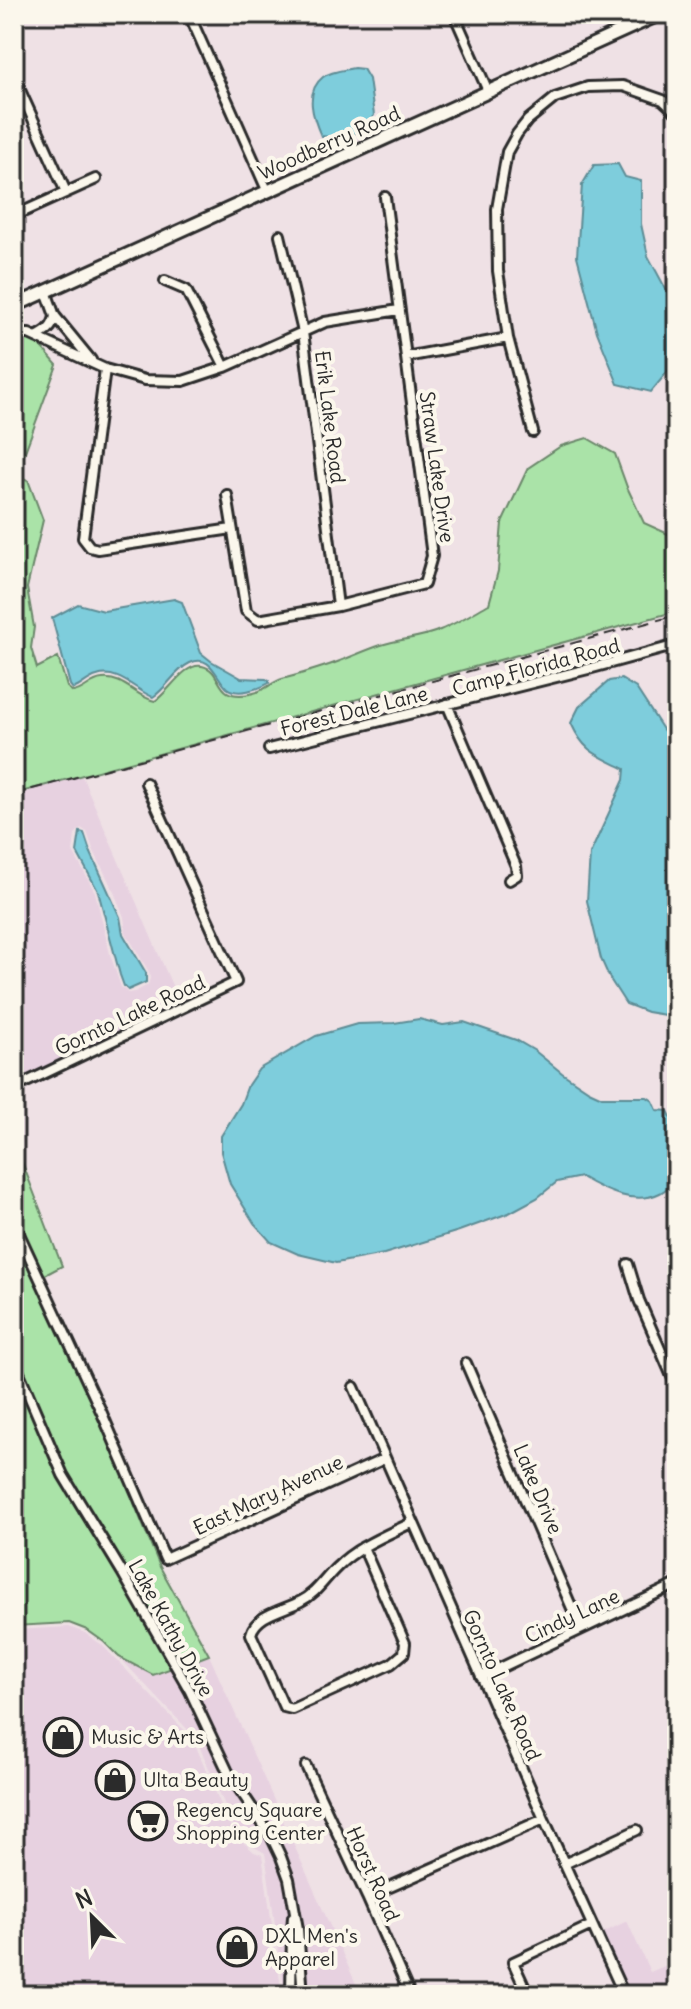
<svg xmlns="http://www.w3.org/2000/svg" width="691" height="2009" font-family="Delius,sans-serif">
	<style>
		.built { fill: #e7d1e0; fill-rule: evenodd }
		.green { fill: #aae3a8; stroke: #6a876a; stroke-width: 2 }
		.water { fill: #7ecddc; stroke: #5d8c95; stroke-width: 2 }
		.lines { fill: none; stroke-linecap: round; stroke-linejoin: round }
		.street-casing { stroke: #2b2b2b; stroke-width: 14 }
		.secondary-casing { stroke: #2b2b2b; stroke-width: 17 }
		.street { stroke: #fbf7ec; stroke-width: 8 }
		.secondary { stroke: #fbf7ec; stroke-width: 11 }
		.rail { stroke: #2b2b2b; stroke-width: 2; stroke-dasharray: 12 6; stroke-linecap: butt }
		.labels { text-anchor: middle; stroke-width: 8; stroke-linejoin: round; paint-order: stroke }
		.street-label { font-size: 20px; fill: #2b2b2b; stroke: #fbf7ec }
		.poi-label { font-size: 20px; fill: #2b2b2b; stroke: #fbf7ec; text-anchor: start }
	</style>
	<rect width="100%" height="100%" fill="#efe1e5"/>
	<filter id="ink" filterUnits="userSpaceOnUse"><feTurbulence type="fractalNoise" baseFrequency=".0125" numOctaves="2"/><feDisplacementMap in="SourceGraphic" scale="16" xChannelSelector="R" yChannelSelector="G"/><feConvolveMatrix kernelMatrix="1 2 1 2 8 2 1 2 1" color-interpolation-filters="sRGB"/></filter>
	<g filter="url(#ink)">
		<path class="built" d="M82,776L180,1004L14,1083V794ZM81,828L87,832L93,849L114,892L124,917L126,933L149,972L150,978L148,985L135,992L128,993L121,987L110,954L95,892L73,852L75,834Z
			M69,1627L85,1633L102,1645L187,1733L195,1744L233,1833L254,1852L262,1855L282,1995H14V1630Z
			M209,1655L361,1995H308L302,1929L289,1866L275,1834L232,1769L200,1702L180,1666Z
			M119,1657L153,1675L172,1668L193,1706L225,1774L268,1838L281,1868L288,1895L290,1912L287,1929V1995H285L265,1853L256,1848L236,1831L198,1743L189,1731Z
			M627,1921L650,1972L677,1961V1995H630L603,1933Z"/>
		<path class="green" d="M14,338H29L35,343L37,342L57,365L16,476L28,480L43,520L27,588L34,627L31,648L37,668L58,657L67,687L73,692C84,691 90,680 102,679C123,676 136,697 155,701C169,692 185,662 202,666C225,671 212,701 250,694C266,691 270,683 282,679C298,675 314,670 329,665C347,659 363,651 381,645C400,639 422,638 440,630C457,623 473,613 489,604L498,571L502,523L528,468L561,446L587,438L615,454L627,487L644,523L677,538V611L14,794Z
			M14,1141L62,1266L43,1276L14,1213Z
			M14,1232L97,1412L132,1492L134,1503L160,1567L209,1655L180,1666L62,1464L14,1350Z
			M14,1371L43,1440L64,1486L119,1575L172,1668L153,1675L119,1657L104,1642L87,1630L69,1623L14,1626Z"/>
		<path class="water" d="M354,68L363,69L369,79L374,115L363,131L339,138L321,136C313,118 304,92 323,77C331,71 344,70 354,68Z
			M618,164L625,177L641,181V224L648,256L675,306L677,360L651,392L618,384L597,332L577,256L582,185L594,165Z
			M174,599L182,602L201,653L211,661L241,678L266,679L269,681V683C259,689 237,696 227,688C216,678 211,653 190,663C175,670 167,688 153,697C135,690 118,669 97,676C88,678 82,686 73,689L70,685L52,618L78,604L104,611Z
			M621,679L636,688L664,731L677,730V1017L647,1012L626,1004L610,979L601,959L587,901L590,854L624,780L625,769C598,755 585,754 571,723L579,707L609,681Z
			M80,832L84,833L90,851L120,917L123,934L146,973V982L128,990L124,986L120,975L98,891L77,852Z
			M419,1019L443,1025L464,1022L516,1040L535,1051L562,1073L589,1091L602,1097H647L653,1101L657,1110L668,1111L677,1129L676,1181C671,1185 666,1190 660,1193C634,1206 603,1190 581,1177L557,1182L537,1198L509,1213L459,1231L384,1254L336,1263L298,1254L271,1242L254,1223L230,1184L221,1152V1136L241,1104L248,1085L259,1069L316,1036L357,1024L394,1023Z"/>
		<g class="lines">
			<g class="street-casing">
				<path id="street" d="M189,14L267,190
					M454,14L488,91
					M14,77L66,192
					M14,216L96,179
					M280,235L303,332L338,606
					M165,281L186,290L225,367
					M46,291L55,316L91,360
					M14,334H29L105,369L145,380L183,381L225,367L325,322L399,310
					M36,337C46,332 53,328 55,316
					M406,357L508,338
					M105,369L83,538L90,547L98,549L232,529
					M533,432L508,338L498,271L497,209L507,152L517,134L528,120L555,98L588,87L623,86L663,100L677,113
					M227,495L246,611L258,620L338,606L424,584L432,556L385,197
					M447,704L516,866L517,875L509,880
					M269,749L592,668L677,645
					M14,1088L236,982L146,783
					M14,1223L101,1411L165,1559L384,1459
					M628,1264L639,1300L677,1388
					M14,1361L63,1475L122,1572L190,1691L228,1772L271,1836L281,1857L289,1879L298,1929L303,1995
					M466,1363L581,1629
					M354,1387L544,1819L624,1995
					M363,1547L405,1643L404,1653L391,1664L292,1709L284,1707L251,1634C256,1614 285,1610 301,1601C317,1593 325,1578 337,1567C358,1546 387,1535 413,1522
					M481,1677L677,1584
					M306,1766L367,1897L410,1995
					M564,1864L637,1830
					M367,1897L544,1819
					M291,1995L292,1929L293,1917
					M528,1995L513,1962L592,1925"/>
			</g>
			<g class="secondary-casing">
				<path id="secondary" d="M14,306L660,14"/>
			</g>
			<use href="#street" class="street"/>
			<use href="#secondary" class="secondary"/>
			<path class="rail" d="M14,794L677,615"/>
		</g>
	</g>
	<defs>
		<g id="shop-ring" transform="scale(2)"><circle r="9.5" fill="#fbf7ec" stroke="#2b2b2b" stroke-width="1.5"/><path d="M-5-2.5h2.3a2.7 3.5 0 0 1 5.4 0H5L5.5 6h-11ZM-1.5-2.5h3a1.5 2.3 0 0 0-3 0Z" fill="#2b2b2b"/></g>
		<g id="supermarket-ring" transform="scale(2)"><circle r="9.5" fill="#fbf7ec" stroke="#2b2b2b" stroke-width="1.5"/><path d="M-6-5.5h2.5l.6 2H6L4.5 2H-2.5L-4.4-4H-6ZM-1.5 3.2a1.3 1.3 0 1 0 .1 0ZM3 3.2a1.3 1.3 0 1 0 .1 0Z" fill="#2b2b2b"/></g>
	</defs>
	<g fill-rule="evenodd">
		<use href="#shop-ring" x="63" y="1737"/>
		<use href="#shop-ring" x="115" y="1780"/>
		<use href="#supermarket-ring" x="148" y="1821"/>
		<use href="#shop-ring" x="237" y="1947"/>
	</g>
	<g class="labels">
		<g class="street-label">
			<text transform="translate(329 143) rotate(-24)" y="7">Woodberry Road</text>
			<text transform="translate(330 417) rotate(83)" y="7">Erik Lake Road</text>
			<text transform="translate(437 467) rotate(82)" y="7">Straw Lake Drive</text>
			<text transform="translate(536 667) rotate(-15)" y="7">Camp Florida Road</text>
			<text transform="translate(354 711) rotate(-14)" y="7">Forest Dale Lane</text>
			<text transform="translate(130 1015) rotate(-25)" y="7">Gornto Lake Road</text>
			<text transform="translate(538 1489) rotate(67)" y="7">Lake Drive</text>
			<text transform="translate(268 1495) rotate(-25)" y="7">East Mary Avenue</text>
			<text transform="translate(572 1616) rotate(-25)" y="7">Cindy Lane</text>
			<text transform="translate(171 1628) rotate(61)" y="7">Lake Kathy Drive</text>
			<text transform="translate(502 1685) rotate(66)" y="7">Gornto Lake Road</text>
			<text transform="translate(373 1874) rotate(66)" y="7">Horst Road</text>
		</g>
		<g class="poi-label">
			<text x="91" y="1744">Music &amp; Arts</text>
			<text x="143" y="1787">Ulta Beauty</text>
			<text x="176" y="1817">Regency Square<tspan x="176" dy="23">Shopping Center</tspan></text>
			<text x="265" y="1943">DXL Men's<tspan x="265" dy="23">Apparel</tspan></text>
		</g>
	</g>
	<rect width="691" height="2009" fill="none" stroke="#fbf7ec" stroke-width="48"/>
	<rect x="24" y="24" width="643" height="1961" fill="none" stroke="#2b2b2b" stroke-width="3" filter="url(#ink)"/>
	<g transform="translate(92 1917) rotate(336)" stroke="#fbf7ec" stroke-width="6" paint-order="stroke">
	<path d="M0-6L14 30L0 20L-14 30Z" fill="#2b2b2b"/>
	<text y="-12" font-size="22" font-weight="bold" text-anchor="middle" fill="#2b2b2b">N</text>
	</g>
</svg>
